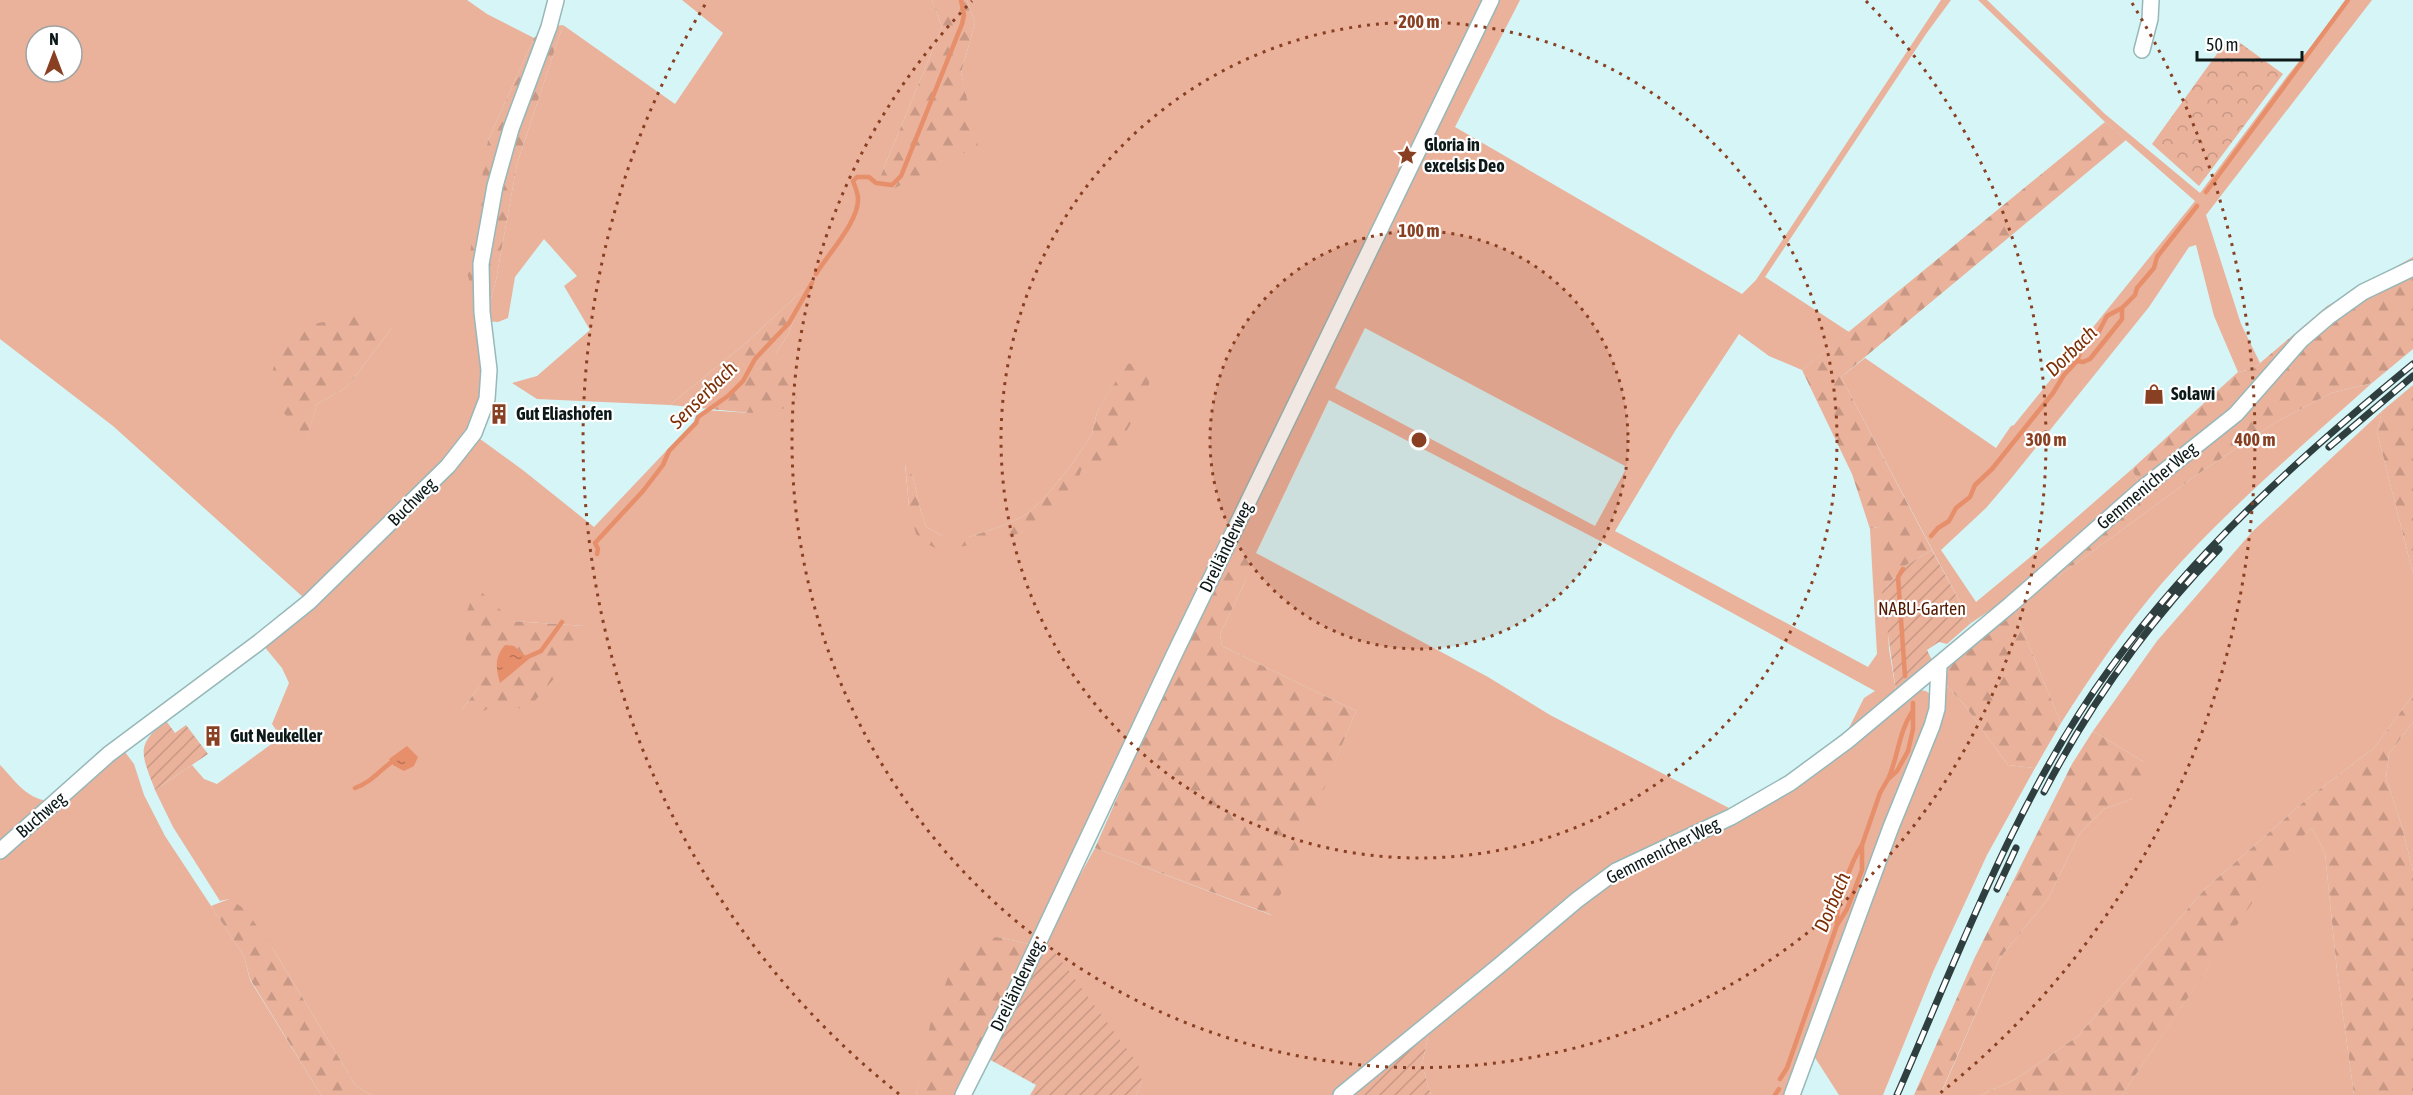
<svg xmlns="http://www.w3.org/2000/svg" width="2413" height="1095" font-family="'Asap Condensed',sans-serif">
	<style>
		.grass { fill: #eab19b; fill-rule: evenodd }
		.forest { fill: url(#forest-firs) }
		.park { fill: url(#park-crowns) }
		.garden { fill: url(#garden-furrows) }
		.water { fill: url(#water-ripples) }
		.lines { fill: none; stroke-linecap: round; stroke-linejoin: round }
		.stream { stroke: #e78e6a; stroke-width: 4.5 }
		.minor-casing { stroke: #98b7b8; stroke-width: 18 }
		.minor { stroke: #fff; stroke-width: 15 }
		.rail-casing { stroke: #2f3f3f; stroke-width: 7 }
		.rail { stroke: #fff; stroke-width: 4.5; stroke-dasharray: 14; stroke-linecap: butt }
		.ring { fill: none; stroke: #894022; stroke-width: 3; stroke-dasharray: 3 6 }
		.labels { text-anchor: middle; stroke-width: 4.5; stroke-linejoin: round; paint-order: stroke }
		.poi-label { font-size: 18px; font-weight: bold; fill: #0d1919; stroke: #fff; text-anchor: start }
		.street-label { font-size: 18px; fill: #0d1919; stroke: #fff }
		.park-label { font-size: 18px; fill: #521b01; stroke: #fff }
		.water-label { font-size: 20px; font-style: italic; fill: #7e2f05; stroke: #fff }
		.centre { fill: #894022; stroke: #fff; stroke-width: 3 }
		.ring-label { font-size: 18px; text-anchor: middle; font-weight: bold; fill: #894022; stroke: #fff; stroke-width: 4.5; stroke-linejoin: round; paint-order: stroke }
	</style>
	<defs>
		<pattern id="forest-firs" width="22" height="20" patternUnits="userSpaceOnUse" patternTransform="scale(1.5)"><rect width="22" height="20" fill="#eab19b"/><path d="M5 1l3.5 6h-7zM16 11l3.5 6h-7z" fill="#c89885"/></pattern>
		<pattern id="park-crowns" width="20" height="18" patternUnits="userSpaceOnUse" patternTransform="scale(1.5)"><rect width="20" height="18" fill="#eab19b"/><path d="M2 6a3 3 0 1 1 6 0M12 15a3 3 0 1 1 6 0" fill="none" stroke="#c89885"/></pattern>
		<pattern id="garden-furrows" width="10" height="10" patternUnits="userSpaceOnUse" patternTransform="scale(1.5)"><rect width="10" height="10" fill="#eab19b"/><path d="M-1 1l2-2M0 10L10 0M9 11l2-2" fill="none" stroke="#c89885"/></pattern>
		<pattern id="water-ripples" width="26" height="14" patternUnits="userSpaceOnUse" patternTransform="scale(1.5)"><rect width="26" height="14" fill="#e78e6a"/><path d="M2 4q2-2 4 0t4 0M15 11q2-2 4 0t4 0" fill="none" stroke="#ba7356"/></pattern>
	</defs>
	<rect width="100%" height="100%" fill="#d5f5f6"/>
	<path class="grass" d="M0,0H467L487,14L534,38L488,140L477,311L482,348V400L471,432L446,463L304,598L113,426L0,339ZM36,36H72V72H36ZM307,325L391,329L347,387L317,404L307,437Z
		M682,0H932L942,27L881,175L977,146L961,73L975,23L967,0H1484L1029,944L997,937L921,1073L916,1095H371L356,1086L273,949L229,899L220,901L173,827L155,790L192,765L204,779L217,784L281,737L272,724L289,683L282,668L263,645L476,436L524,471L594,527L705,410L750,413L775,369L776,353L789,333L804,289L747,342L670,405L537,399L512,383L537,376L590,330L564,286L577,276L544,239L515,277L508,318L498,322L485,321L496,280L517,164L563,25L675,104L723,33ZM1127,364L1098,478L1081,470L1021,533L927,544L909,507L905,464L913,477L921,512L926,527L945,537H969L1002,526L1024,516L1043,500L1072,464L1092,434L1097,412ZM512,621L585,626L461,711L479,687Z
		M1499,0H1520L1455,127L1742,294L1756,280L1941,0H1951L1926,34L1765,277L1849,332L1802,370L1769,356L1739,334L1675,431L1615,531L1868,667L1877,654L1870,529L1877,527L1882,532L1889,649L1896,691L1847,732L1864,698L1875,691L1608,545L1329,400L1256,553L1488,677L1550,715L1729,808L1672,837L1413,1031L1332,1095H1136L1142,1082L1045,939L1095,848L1271,915L1356,711L1222,646L1220,634L1245,582L1255,553L1236,543ZM1365,328L1627,467L1595,526L1335,388Z
		M1978,0H1987L2105,114L2200,193L2288,75L2349,0H2372L2206,215L2241,324L2260,363L2253,369L2238,372L2214,316L2196,245L2189,247L2149,307L2009,481L1986,508L1941,550L1976,602L2045,545L2132,469L2138,482L2074,537L2007,599L1971,623L1841,377L1865,358L1996,448L2011,426L2014,425L2195,201L2105,122Z
		M2372,383C2301,447 2226,510 2163,582C2125,626 2092,674 2061,723L2014,609L2048,581L2059,576L2198,474L2276,422L2331,393Z
		M2382,411L2377,432L2413,574V695L2374,748L2308,798L2205,889L2078,1036L2016,1079L1981,1095H1942L1941,1094L2000,958L2048,899L2080,833L2104,809L2132,799L2144,762L2093,731L2157,641L2252,532Z
		M1945,684L1963,703L2008,765L2035,768L1987,855L1933,972L1883,1095H1839L1812,1053L1941,714L1945,699Z
		M1920,690L1926,691L1931,695L1932,706L1786,1095H1431L1422,1065L1429,1032L1618,876L1678,848Z
		M2413,722V871L2402,827L2386,778L2389,754Z
		M125,752L134,764L144,795L165,836L244,956L250,980L321,1095H0V859L117,755Z
		M0,765C15,780 25,798 48,801L0,841Z
		M2312,828L2325,853L2337,971L2354,1095H2122L2288,849Z"/>
	<path class="forest" d="M932,0H967L975,23L961,73L978,146L891,190L881,175L942,27Z
		M563,25L517,164L496,280L485,321L477,311L467,272L488,140L534,38L547,27Z
		M2105,122L2126,140L1841,377L1932,550L1903,567L1882,592L1879,559L1882,533L1877,527L1870,529L1852,474L1802,370Z
		M2413,257V349L2372,383L2331,393L2276,422L2198,474L2059,576L2048,581L2040,570L2074,537L2138,482L2132,469L2238,372L2253,369L2327,306Z
		M805,288L789,333L776,353V368L791,376L797,397L787,408L750,413L670,405L747,342Z
		M358,316L391,329L347,387L317,404L307,438L283,412L270,378L280,349L307,325Z
		M1127,363L1139,366L1151,372L1147,396L1098,479L1081,470L1078,481L1021,533L942,551L927,544L916,534L909,507L905,462L913,477L921,512L926,527L945,537H969L1002,526L1024,516L1043,500L1072,464L1092,434L1097,412Z
		M2413,385V574L2377,432L2382,411Z
		M1236,543L1256,553L1245,582L1220,634L1222,646L1356,711L1272,915L1095,848L1179,657Z
		M476,587L512,621L585,626L594,632L527,710L498,703L464,722L461,711L479,687L462,625Z
		M2014,609L2061,723L2035,768L2008,765L1963,703L1945,684L1949,663Z
		M2413,695V722L2389,754L2386,778L2402,827L2413,871V1095H2354L2337,971L2325,853L2312,828L2288,850L2122,1095H1981L2016,1079L2078,1036L2205,889L2308,798L2374,748Z
		M2093,731L2144,762L2149,773L2146,785L2132,799L2104,809L2080,833L2048,899L2000,958L1941,1093L1942,1095H1914L1975,957L2072,764Z
		M229,899L245,909L273,949L356,1086L371,1095H321L250,979L244,956L211,906Z
		M997,937L1029,944L958,1095H916L930,1025L961,943Z"/>
	<path class="park" d="M2236,40L2283,74L2199,186L2152,144L2224,44Z"/>
	<path class="garden" d="M1932,550L1971,623L1947,644L1939,642L1927,650L1932,660L1896,691L1882,592L1903,567Z
		M167,722L175,733L186,725L208,754L155,790C143,757 133,744 167,722Z
		M1045,939L1138,1064L1142,1082L1136,1095H1030L1036,1085L987,1058Z
		M1429,1032L1422,1065L1431,1095H1351Z"/>
	<path class="water" d="M505,645L514,646L529,659L500,683C496,668 494,658 505,645Z
		M407,746L418,757L414,766L404,771L393,765L389,759Z"/>
	<g class="lines">
		<path class="stream" d="M2206,192L2348,0
			M816,274C828,254 859,221 858,199C858,194 855,186 853,181L857,177H869L876,183L892,185L901,176L962,24L964,15L961,0
			M2077,361L2081,350L2098,333L2107,316L2122,308
			M1931,536L1938,528L1949,521L1956,508L1970,497L1975,485L1992,469L2053,393L2064,375L2077,361L2083,362L2090,359L2122,319V308L2135,295L2137,288L2154,268L2157,257L2197,206
			M597,554L598,549L595,543L643,491L663,465L669,451L696,423L698,417L728,396L743,381L755,359L789,323L812,283
			M1903,569L1898,577L1905,676
			M523,659L541,651L562,622
			M1889,777C1898,756 1899,732 1912,712
			M355,788C374,781 380,769 396,759
			M1837,925C1835,905 1851,862 1862,845
			M1780,1079L1787,1068L1837,925L1847,909L1862,870V845L1880,793L1888,779L1897,771L1908,751L1913,729V703
			M1775,1095L1779,1089"/>
		<g class="minor-casing">
			<path id="minor" d="M2142,50L2150,19L2151,0
				M0,851L109,754L258,643L309,602L448,466L474,433L487,399L489,370L482,312L481,264L495,186L511,129L549,27L556,0
				M963,1095L1018,986L1174,655L1491,0
				M1341,1095L1500,965L1577,900L1616,871L1731,817L1790,783L1847,741L2010,605L2143,488L2236,414L2301,340L2328,317L2363,292L2413,268
				M1792,1095L1891,827L1932,726L1937,709L1939,665"/>
		</g>
		<use href="#minor" class="minor"/>
		<g class="rail-casing">
			<path id="rail" d="M2329,447L2413,376
				M2044,792C2090,704 2150,620 2219,549
				M1997,889L2016,848
				M1897,1095C1959,953 2019,792 2111,667C2197,549 2301,456 2413,364"/>
		</g>
		<use href="#rail" class="rail"/>
	</g>
	<circle cx="1419" cy="440" r="209" fill="#894022" fill-opacity=".12"/>
	<g class="ring">
		<circle cx="1419" cy="440" r="209"/>
		<circle cx="1419" cy="440" r="418"/>
		<path d="M1866 1A627 627 0 1 1 972 1"/>
		<path d="M899 1094A836 836 0 0 1 706 3M2132 3A836 836 0 0 1 1939 1094"/>
	</g>
	<defs>
		<g id="sight-bare" transform="scale(1.62)"><path d="M0-6L1.8-2.2L6-1.7L2.9 1.2L3.7 5.4L0 3.3L-3.7 5.4L-2.9 1.2L-6-1.7L-1.8-2.2Z" fill="#894022" stroke="#fff" stroke-width="2.5" paint-order="stroke"/></g>
		<g id="shop-bare" transform="scale(1.62)"><path d="M-5-2.5h2.3a2.7 3.5 0 0 1 5.4 0H5L5.5 6h-11ZM-1.5-2.5h3a1.5 2.3 0 0 0-3 0Z" fill="#894022" stroke="#fff" stroke-width="2.5" paint-order="stroke"/></g>
		<g id="building-bare" transform="scale(1.62)"><path d="M-4-6H4V6H1V3H-1V6H-4ZM-2.5-4.3h1.7v1.8h-1.7ZM.8-4.3h1.7v1.8H.8ZM-2.5-1h1.7V.8h-1.7ZM.8-1h1.7V.8H.8Z" fill="#894022" stroke="#fff" stroke-width="2.5" paint-order="stroke"/></g>
	</defs>
	<g fill-rule="evenodd">
		<use href="#sight-bare" x="1407" y="155"/>
		<use href="#shop-bare" x="2154" y="394"/>
		<use href="#building-bare" x="499" y="414"/>
		<use href="#building-bare" x="213" y="736"/>
	</g>
	<g class="labels">
		<g class="poi-label">
			<text x="1424" y="151">Gloria in<tspan x="1424" dy="21">excelsis Deo</tspan></text>
			<text x="2171" y="400">Solawi</text>
			<text x="516" y="420">Gut Eliashofen</text>
			<text x="230" y="742">Gut Neukeller</text>
		</g>
		<g class="street-label">
			<text transform="translate(2147 486) rotate(-40)" y="6">Gemmenicher Weg</text>
			<text transform="translate(412 502) rotate(-45)" y="6">Buchweg</text>
			<text transform="translate(1226 547) rotate(-64)" y="6">Dreiländerweg</text>
			<text transform="translate(41 815) rotate(-41)" y="6">Buchweg</text>
			<text transform="translate(1663 851) rotate(-27)" y="6">Gemmenicher Weg</text>
			<text transform="translate(1017 986) rotate(-64)" y="6">Dreiländerweg</text>
		</g>
		<g class="park-label">
			<text x="1922" y="615">NABU-Garten</text>
		</g>
		<g class="water-label">
			<text transform="translate(2071 351) rotate(-44)" y="7">Dorbach</text>
			<text transform="translate(703 395) rotate(-45)" y="7">Senserbach</text>
			<text transform="translate(1832 902) rotate(-67)" y="7">Dorbach</text>
		</g>
	</g>
	<circle cx="1419" cy="440" r="9" class="centre"/>
	<g class="ring-label">
		<text x="1419" y="28">200 m</text>
		<text x="1419" y="237">100 m</text>
		<text x="2046" y="446">300 m</text>
		<text x="2255" y="446">400 m</text>
	</g>
	<g transform="translate(54 54)"><circle r="28" fill="#ffffff" stroke="#9ea3a3" stroke-width="1.5"/>
	<path d="M0-4.5L10 22L0 15L-10 22Z" fill="#894022"/>
	<text y="-9" font-size="16" font-weight="bold" text-anchor="middle" fill="#0d1919">N</text>
	</g>
	<path d="M2197 51v9h105v-9" fill="none" stroke="#0d1919" stroke-width="3"/>
	<text x="2206" y="51" font-size="18" fill="#0d1919" stroke="#ffffff" stroke-width="4.5" paint-order="stroke">50 m</text>
</svg>
